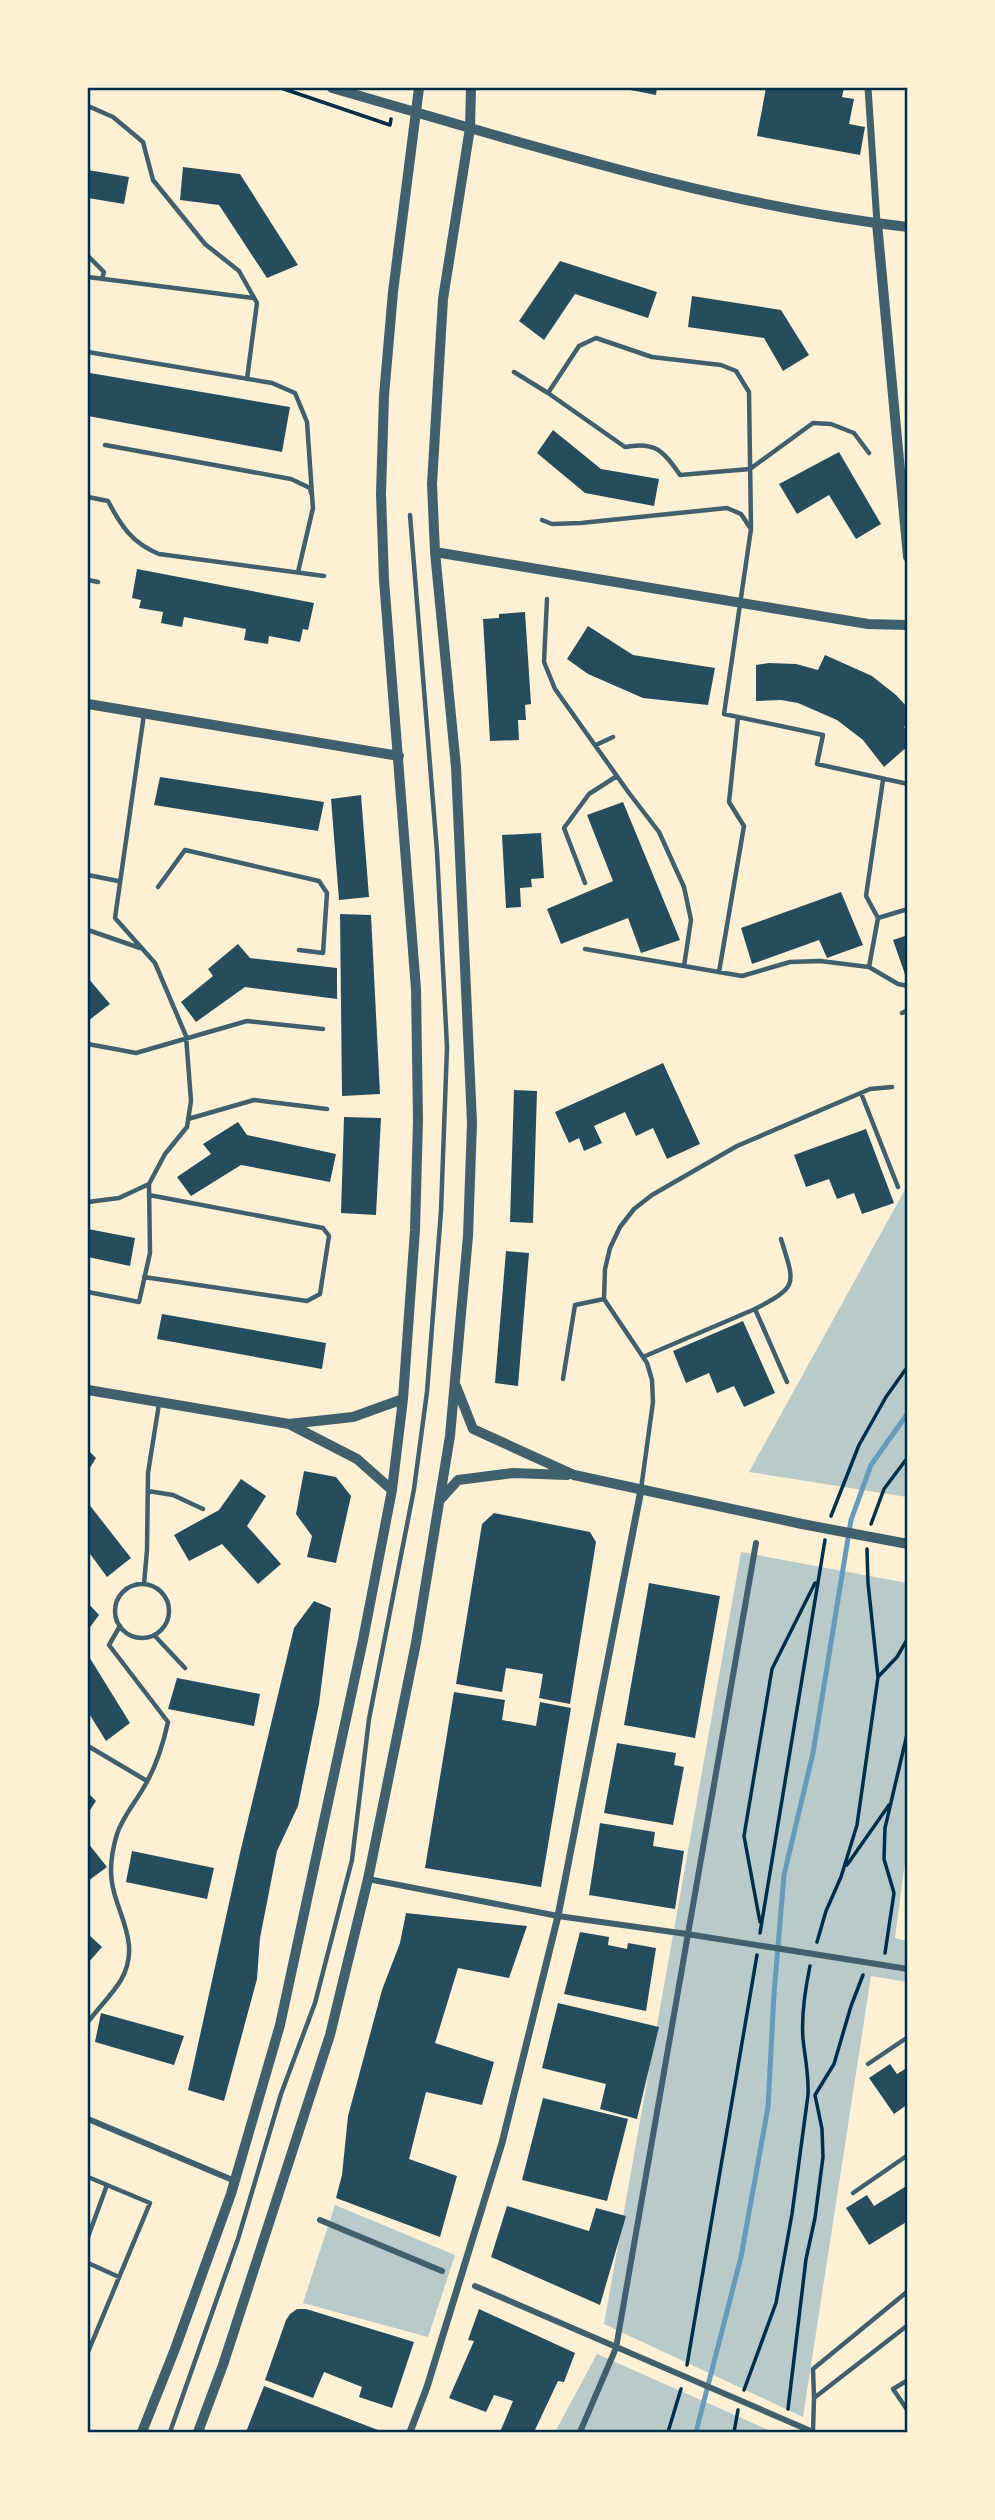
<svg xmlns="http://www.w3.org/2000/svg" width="995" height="2520" font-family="Inter,sans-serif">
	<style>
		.green { fill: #b9caca }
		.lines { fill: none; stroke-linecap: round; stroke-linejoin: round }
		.stream { stroke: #669bbc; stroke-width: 5 }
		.building { fill: #264d5e }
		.path { stroke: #003049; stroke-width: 3.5 }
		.service { stroke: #3f606c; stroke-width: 4.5 }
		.pedestrian { stroke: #3f606c; stroke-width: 6 }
		.minor { stroke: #3f606c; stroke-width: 7 }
		.tertiary { stroke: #3f606c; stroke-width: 10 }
		.neatline { fill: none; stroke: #003049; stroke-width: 2.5 }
	</style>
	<rect width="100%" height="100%" fill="#fdf0d5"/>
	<path class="green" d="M907,1186V1497L749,1472Z
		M741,1552L907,1583L908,1838L895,1938L907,1941V1982L871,1976L803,2417L604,2324Z
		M335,2205L455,2255L428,2337L303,2303Z
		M597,2354L773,2432H555Z"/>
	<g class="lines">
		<path class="stream" d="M696,2432L741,2257L768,2107L774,1994L784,1875L813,1753L851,1520L871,1465L908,1413"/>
	</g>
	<path class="building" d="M620,88H657L656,95Z
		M766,88H844L842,97L854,99L849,124L865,127L860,155L757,136Z
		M183,167L240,174L298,265L267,278L219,205L180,200Z
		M88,170L129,177L124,204L88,198Z
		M560,261L657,292L648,318L575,294L544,340L519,321Z
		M692,296L781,310L809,355L783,371L764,338L688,327Z
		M90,373L290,407L282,452L88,416V389Z
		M553,430L601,469L659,479L654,506L585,493L537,453Z
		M839,452L881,524L856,539L829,495L797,514L779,484Z
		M137,569L314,603L308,630L303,629L300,642L269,636L268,644L244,640L246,629L184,617L182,627L161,623L163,612L139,608L141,600L132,598Z
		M525,612L531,704L525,705L526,720H518L519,740L490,741L483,619L499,618V614Z
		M588,626L633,655L715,668L708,705L643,698L588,674L567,659Z
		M825,655L872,676L896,695L908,708V723L904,727L908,731V746L884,767L863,740L837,720L798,703L781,700L756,701V665L769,663L796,664L818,670Z
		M160,777L324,802L318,831L154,805Z
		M361,795L369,897L339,900L331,799Z
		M623,802L680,940L641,953L628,918L561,944L547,909L613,881L587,815Z
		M541,833L544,878L531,879L532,887L520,888L521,907L506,908L502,835Z
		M841,892L863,945L827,958L819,940L752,964L741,928Z
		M340,914L371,915L380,1094L342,1096Z
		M908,935V980H907L893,940Z
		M238,944L250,958L337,968V999L245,987L196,1022L181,1002L213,976L208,969Z
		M88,978L110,1004L88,1021Z
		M663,1063L700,1144L667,1159L653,1128L636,1136L625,1112L594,1126L602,1143L584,1151L579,1138L569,1143L555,1112Z
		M514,1090L537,1091L533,1223L510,1222Z
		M344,1117L381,1118L376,1215L341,1213Z
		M238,1122L247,1135L336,1154L330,1182L241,1165L191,1196L177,1177L211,1154L203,1144Z
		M866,1129L894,1203L862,1214L854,1193L837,1199L829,1179L806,1187L794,1155Z
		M88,1229L135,1238L130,1266L88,1257Z
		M506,1251L529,1253L518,1386L495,1383Z
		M162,1314L326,1343L322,1369L157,1339Z
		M743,1321L775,1393L744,1407L734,1386L717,1393L709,1373L686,1383L673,1351Z
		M88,1450L96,1458L88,1471Z
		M304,1471L336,1477L351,1496L336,1563L307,1557L312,1536L296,1514Z
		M241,1479L266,1496L247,1526L281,1564L258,1584L222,1544L189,1561L174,1535L219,1510Z
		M88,1503L131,1558L107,1577L88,1551Z
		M494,1513L590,1532L596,1542L570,1704L539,1698L543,1674L506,1668L502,1692L456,1684L482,1524Z
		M649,1583L720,1596L695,1738L624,1725Z
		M314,1601L331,1608L319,1704L298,1806L277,1851L260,1938L257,1979L224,2101L188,2090L240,1853L294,1628Z
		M88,1603L99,1615L88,1630Z
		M88,1655L130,1723L106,1741L88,1712Z
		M177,1678L260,1694L254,1726L168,1709Z
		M454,1692L505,1700L502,1720L536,1726L540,1702L571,1708L541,1887L425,1868Z
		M617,1743L676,1753L674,1765L684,1767L673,1825L604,1813Z
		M88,1793L96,1801L88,1813Z
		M600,1823L655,1832L653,1846L684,1851L675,1909L589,1895Z
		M88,1843L107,1867L88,1881Z
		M132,1851L214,1868L207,1899L126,1882Z
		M406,1913L527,1926L509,1978L458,1968L435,2043L494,2062L482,2105L426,2092L409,2159L457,2176L440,2237L336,2198L342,2175L348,2116L382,1990L400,1943Z
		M580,1932L609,1937L608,1945L627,1949L628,1943L656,1948L646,2011L564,1994Z
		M88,1934L102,1947L88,1963Z
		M558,2003L659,2027L637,2119L600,2109L606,2084L542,2068Z
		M101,2013L184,2036L174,2065L95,2042Z
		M890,2064L897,2074L908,2067V2104L894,2114L869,2078Z
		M543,2098L628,2119L607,2201L522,2180Z
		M908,2185V2221L869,2245L846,2208L867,2195L874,2206Z
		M507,2206L589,2231L596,2208L626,2216L600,2305L491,2257Z
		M297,2309H306L414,2342L392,2408L359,2397L362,2387L324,2372L313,2398L265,2380L286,2320L290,2314Z
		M479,2309L575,2353L564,2382L558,2381L534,2432H500L513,2401L494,2395L486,2412L449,2398L474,2341L468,2340Z
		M264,2386L383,2432H246Z"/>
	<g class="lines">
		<path class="path" d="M281,88L390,125L391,119
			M831,1516L859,1445L886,1397L908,1366
			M871,1524L884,1489L908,1457
			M878,1677L897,1657L908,1638
			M847,1865L889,1805
			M760,1922L744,1836L772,1669L815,1583
			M760,1933L825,1540
			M817,1942L826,1911L841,1877L857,1825L878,1677L868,1583L867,1549
			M885,1953L894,1893L884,1859L885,1828L908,1730
			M687,2365L757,1955
			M744,2390L776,2303L792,2214L808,2095C809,2075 805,2058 803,2039C801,2014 805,1990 810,1966
			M788,2409L806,2259L815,2218L823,2157L822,2129L815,2095L834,2064L851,2006L863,1975
			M668,2432L681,2389
			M734,2432L738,2410"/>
		<path class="service" d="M88,106L113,117L143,142L153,180L205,244L239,271L257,303L247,379
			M88,256L104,272L102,279
			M88,277L253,298
			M88,352L272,383L295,393L307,422L313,509
			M514,372L548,393L625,447C655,441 664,451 680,475L750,469L813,423L831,424L854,433L869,453
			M548,393L579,346L596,338L652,357L721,365L736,371L749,392L751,528
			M105,445L291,479L310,488L311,493
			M88,497L108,501C121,526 132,543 159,554L324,576
			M542,520L552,524L581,523L727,508L741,514L751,529L724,714L823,735L817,764L908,784
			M298,572L313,508
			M88,580L98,582
			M547,599L544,662L555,689L629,793L659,832L684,887L691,920L684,966
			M596,745L613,737
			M88,875L118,881
			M585,883L564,828L589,794L617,776
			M158,887L185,850L319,881L327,893L323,953L299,950
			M878,918L908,909
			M88,930L140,948
			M585,949L742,976L790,962L820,961L869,967L898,984L908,986
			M869,967L878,918L866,896L883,780
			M719,972L744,826L729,802L738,717
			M902,1013L908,1010
			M88,1044L136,1053L247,1021L323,1029
			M861,1093L898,1187
			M188,1119L254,1100L327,1109
			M88,1202L119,1198L149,1184
			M144,1277L307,1301L320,1294L329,1236L323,1228L149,1195
			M88,1292L139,1302L150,1253L149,1184L165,1154L187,1127L191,1101L186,1036L155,963L115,918L144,714
			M755,1309C799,1286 795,1285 781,1239
			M643,1357L755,1309L787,1382
			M563,1379L575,1305L604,1299
			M641,1489L653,1402L652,1380L647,1363L604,1299L605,1269L610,1248L620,1227L634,1209L652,1195L737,1146L870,1089L892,1087
			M148,1491L173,1495L203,1509
			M144,1584L147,1550L148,1473L159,1404
			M115 1611a27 27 0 1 1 54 0a27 27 0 1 1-54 0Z
			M154,1635L185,1668
			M88,1746L147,1781
			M88,2022C98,2008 112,1995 121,1980C144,1940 111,1909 111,1871C111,1860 114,1844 117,1834C123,1816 135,1803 144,1787C156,1767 163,1745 168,1722L109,1645L120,1626
			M868,2064L908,2037
			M88,2177L150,2203L88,2352
			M853,2193L908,2155
			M88,2237L107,2185
			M88,2263L119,2277
			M908,2380L893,2389L908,2411
			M814,2397L813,2369L908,2291
			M170,2432L238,2239L281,2094L315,2003L352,1860L369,1719L414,1489L427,1392L441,1211L447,1047L437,852L410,515
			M813,2432L814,2398L908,2325"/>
		<path class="pedestrian" d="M368,1879L558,1916L687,1934L908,1969
			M88,2119L235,2181
			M320,2220L442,2271
			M475,2286L813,2432
			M580,2432L616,2348L756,1543"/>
		<path class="minor" d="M868,88L877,223
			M410,2432L427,2387L502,2143L558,1916L641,1490"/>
		<path class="tertiary" d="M332,88C522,142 710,204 908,227
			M877,223L908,557
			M435,552L868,624L908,625
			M88,704L399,756
			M456,1386L473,1429L574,1475L802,1524L908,1544
			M88,1390L289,1424L353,1417L403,1399
			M289,1424L357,1459L392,1490
			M440,1500L458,1480L513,1473L567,1475
			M142,2432L175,2349L231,2194L280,2025L363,1640L392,1490L403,1399L415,1230L418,1120L416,989L384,580L381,494L384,396L393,292L419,88
			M198,2432L223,2365L330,2035L368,1879L416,1643L450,1436L468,1236L472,1123L456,767L435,552L432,484L443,299L470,128L471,88"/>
	</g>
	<rect width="995" height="2520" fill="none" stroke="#fdf0d5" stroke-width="178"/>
	<rect x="89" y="89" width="817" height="2342" class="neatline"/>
</svg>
